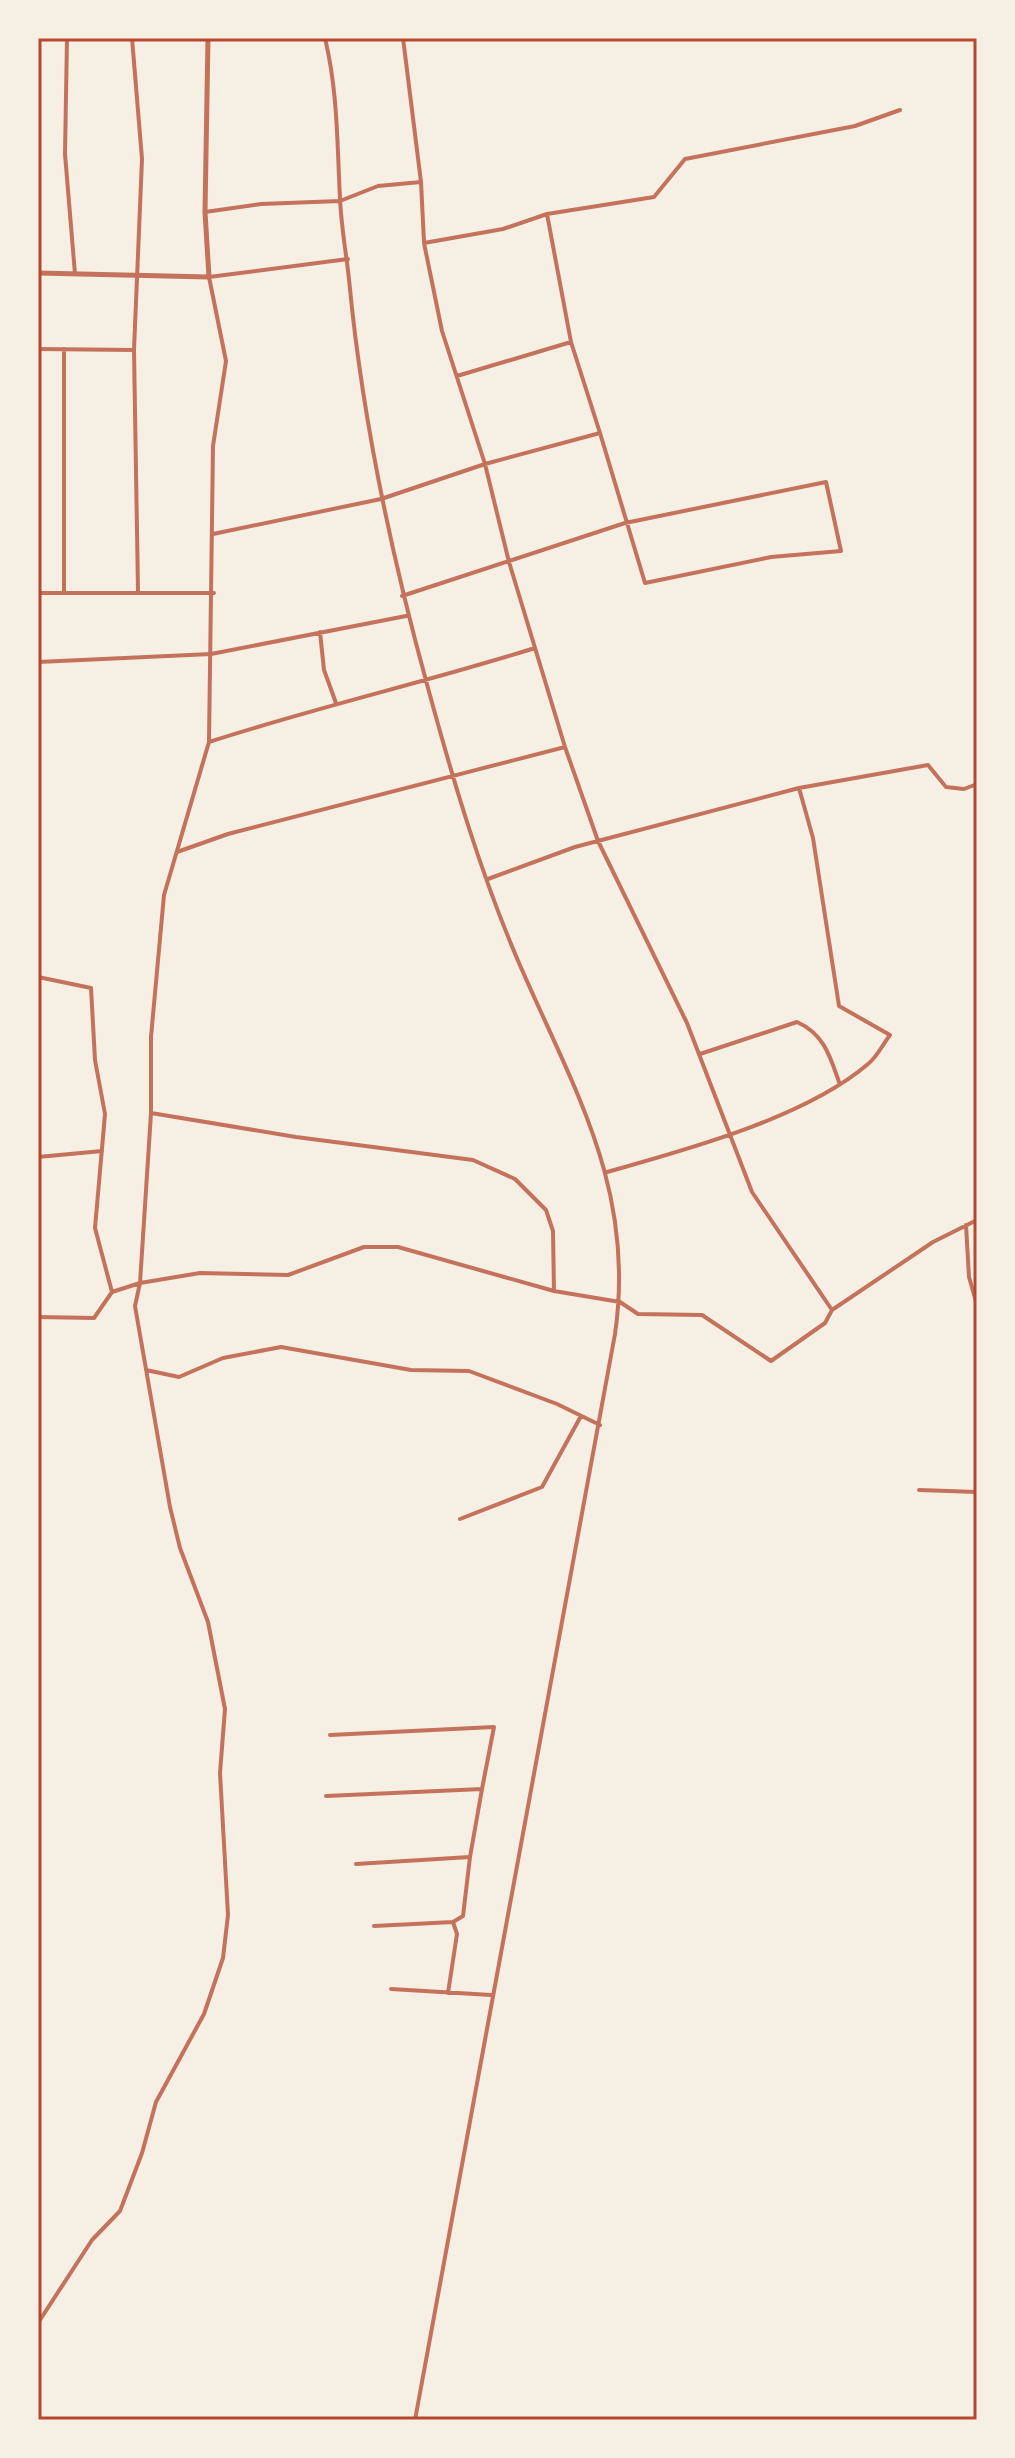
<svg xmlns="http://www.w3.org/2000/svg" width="1015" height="2458" font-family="Lora,serif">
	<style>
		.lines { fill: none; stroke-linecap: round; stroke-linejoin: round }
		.minor { stroke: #c5725c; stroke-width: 4 }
		.tertiary { stroke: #c5725c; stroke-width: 5 }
		.neatline { fill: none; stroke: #b5482f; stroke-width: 3 }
	</style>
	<rect width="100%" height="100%" fill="#f6efe4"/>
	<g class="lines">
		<path class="minor" d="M67,38L65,154L75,274
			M132,38L142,159L134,350L138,591
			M325,38C338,93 337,143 340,198C341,225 346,252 349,279C362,418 391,554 428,688C453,780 481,875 519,963C574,1090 636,1189 615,1334L415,2420
			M403,38L421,182L424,242
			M205,212L261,204L340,201L378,186L421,182
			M38,349L134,350
			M457,376L571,342
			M213,534L381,499L485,464L600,433L571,342L547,214L654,197L685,159L855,126L900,110
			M64,592V349
			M38,593H214
			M402,596L625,523L826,482L841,551L771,557L645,583L600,433
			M320,632L324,670L336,703
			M38,662L211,654L406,616
			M209,742C317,707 427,682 535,648
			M565,747L598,841L687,1023L752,1192L832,1310L933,1242L977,1220
			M177,852L228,834L565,747L509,562L485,464L442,331L424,243L503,229L547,214
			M488,879L575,847L799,788L928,765L946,787L964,789L977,784
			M38,977L91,988L95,1060L105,1114L95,1228L112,1292
			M700,1054L797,1022C824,1034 830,1056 839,1082
			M151,1113L296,1137L473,1160L515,1179L546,1210L553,1231L554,1291
			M38,1157L102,1151
			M607,1172C685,1150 805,1118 868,1064C877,1057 883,1044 890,1035L839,1006L813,838L799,788
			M966,1225L969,1277L977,1305
			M38,1317L94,1318L112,1292L140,1283L151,1113V1037L164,895L209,742L213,446L226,361L209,277L348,259
			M146,1370L179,1377L223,1358L281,1347L411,1370L469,1371L557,1404L600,1425
			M919,1490L977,1492
			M460,1519L542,1487L581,1416
			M330,1735L494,1727L482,1789
			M326,1796L482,1789L470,1857
			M356,1864L470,1857L463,1916L453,1922
			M374,1926L453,1922L457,1934L448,1993
			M391,1989L491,1995
			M38,2323L92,2240L120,2211L142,2153L156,2102L204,2014L223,1958L228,1915L220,1773L225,1709L208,1622L180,1548L170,1507L135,1306L140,1283L200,1273L288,1275L364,1247H398L554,1291L620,1302L638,1314L702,1315L771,1361L825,1323L832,1310"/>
		<path class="tertiary" d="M38,273L209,277L205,212L208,38"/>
	</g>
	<rect width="1015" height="2458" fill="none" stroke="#f6efe4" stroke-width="80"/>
	<rect x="40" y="40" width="935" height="2378" class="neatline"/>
</svg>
